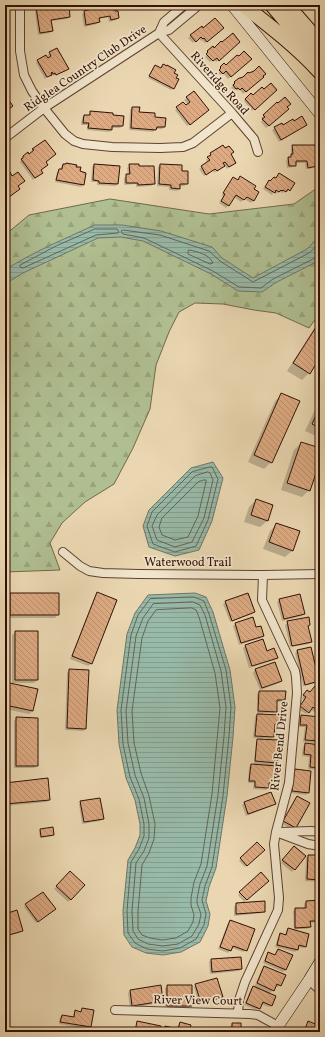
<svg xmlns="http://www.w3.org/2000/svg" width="325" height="1037" font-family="Vollkorn,serif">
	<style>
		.forest { fill: url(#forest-firs); stroke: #70684b }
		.water { fill: url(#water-rules); stroke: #6e7667 }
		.shadow { fill: #0003 }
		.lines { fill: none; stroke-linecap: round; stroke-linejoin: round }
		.shore { stroke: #646557; stroke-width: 1 }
		.building { fill: url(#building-back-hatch); stroke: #301005 }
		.street-casing { stroke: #5e4230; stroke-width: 10 }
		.secondary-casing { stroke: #301005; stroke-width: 12 }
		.highway-casing { stroke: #301005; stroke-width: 16 }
		.street { stroke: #f1e5cc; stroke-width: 8 }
		.secondary { stroke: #f1e5cc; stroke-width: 11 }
		.highway { stroke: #ead7b1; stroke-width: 14 }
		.labels { text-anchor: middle; stroke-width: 3.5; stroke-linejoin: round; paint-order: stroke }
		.street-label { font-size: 12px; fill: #301005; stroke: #f1e5cc }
	</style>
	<defs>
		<pattern id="forest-firs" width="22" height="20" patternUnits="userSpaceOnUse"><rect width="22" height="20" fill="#b0bf91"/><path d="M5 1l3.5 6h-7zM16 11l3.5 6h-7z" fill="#98a37c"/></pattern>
		<pattern id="water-rules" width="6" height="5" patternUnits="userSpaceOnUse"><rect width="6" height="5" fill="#98baa9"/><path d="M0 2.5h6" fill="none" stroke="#839f90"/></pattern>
		<pattern id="building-back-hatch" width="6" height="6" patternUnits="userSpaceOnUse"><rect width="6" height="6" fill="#ddaa82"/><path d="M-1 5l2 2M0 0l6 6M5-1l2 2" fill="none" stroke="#be916f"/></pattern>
	</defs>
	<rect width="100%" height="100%" fill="#ead7b1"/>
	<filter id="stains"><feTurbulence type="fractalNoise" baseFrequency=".005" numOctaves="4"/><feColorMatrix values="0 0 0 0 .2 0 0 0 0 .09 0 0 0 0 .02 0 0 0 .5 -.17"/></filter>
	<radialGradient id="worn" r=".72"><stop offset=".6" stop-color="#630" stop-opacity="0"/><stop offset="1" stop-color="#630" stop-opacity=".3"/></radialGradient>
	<path class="forest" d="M320,186V313L309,328L276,313L254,310L223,304L195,303L179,312L169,332L156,365L150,409L133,448L114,484L85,502L62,523L50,543L60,570L5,572V235L29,215L110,199L209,214L294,204Z"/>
	<path class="water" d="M95,225H122L161,231L212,247L222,258L253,278L307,249L315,241L320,238V260L275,283L262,292L238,291L211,274L143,241L121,237L98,238L23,273L5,284V270C33,252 64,239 95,225Z
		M213,462L223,478L212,521L199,550L175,556L149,547L143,526L149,510L191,468Z
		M195,593L206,597L213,612L230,670L235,707L233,737L227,796L216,868L209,887L206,901L210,914L208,926L200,942L181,952L163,955L146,953L132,947L124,935L123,911L128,860L135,848L140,835V824L135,800L126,778L119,744L117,710L127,634L135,613L148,595Z"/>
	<path class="shadow" d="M46,5H68L69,17L67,19L50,21L52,31L50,33L38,35L35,11L41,6Z
		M92,5H112L118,18L116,20L109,22L108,17L98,19L99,22L97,24L84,27L82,14L85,12L89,11V9Z
		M201,28L203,29L222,28L205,43L202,40L201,41L199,38L193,43L188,38Z
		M239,42L216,62L214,59L210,62L205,57L207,55L206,54L213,48L214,49Z
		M50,53L65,71L53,76V75L51,76L50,75L45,79L36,63L38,60L49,58L48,55Z
		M250,59L228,79L223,73L220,75L218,73L220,71L219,70L224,65L226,67Z
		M163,65L173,73V88L171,90L148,78L155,66L160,69Z
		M239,79H260L243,94L239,89L237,91L236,89L234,91L231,88L233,86L232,85Z
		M276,90L252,111L244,101L251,95L253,96L264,91Z
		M194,92L205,112L187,126L175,110L183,103L185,107L188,105L184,100Z
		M277,103L286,107L288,109L266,128L261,122L263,119L261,118Z
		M132,108L138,113L154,118L164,127L162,129H155L153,132L129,130L130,110Z
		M90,112L112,116L122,126L120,128H111V130L109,132L87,130V125H81L82,118L84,116H88Z
		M306,125L304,127L279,142L272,130L275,128L283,126Z
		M45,142V162L40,170V175L33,180L20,162L23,157L29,155L32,153L31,152L33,150Z
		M293,146L316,166L314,168L306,169L305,163H295V165L293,167L287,168L286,160L291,156V149Z
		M211,154H230L232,165L227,169L224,165L214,173L213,170L204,176L199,169L208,163L206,160Z
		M63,165L79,172L85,173L83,185L81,187L55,182L57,172L59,170H60L61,167Z
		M94,165L117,184L115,186L97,185V182H91L92,167Z
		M130,165L154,184L151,186L136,187V184L124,185V178L128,175L127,168Z
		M160,165L181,172L187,184L184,186H179V188L177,191L169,190V187L157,186L158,167Z
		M279,174L289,190L287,192L285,191L283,193L280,192L279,193L278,192L276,194L274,192L272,195L263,189L269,181L270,182L275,179Z
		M231,180L253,190V201L251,203L244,199L241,202L234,197L226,208L219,203L223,197L222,195Z
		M320,319V355L309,373L302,380L287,371Z
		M282,394L271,462L264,469L248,462L275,401Z
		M320,399V438L305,431Z
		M301,443L320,449V457L309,490L302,497L281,490L294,450Z
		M256,500L267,521L260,527L244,522L249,507Z
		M277,524L292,551L285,557L263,549L270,531Z
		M98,593L116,600L91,664L88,666L70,659L95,596Z
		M10,594L58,614L55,618H6L7,598Z
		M279,600L304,614L302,616L282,621L277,602Z
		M226,602L254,612L252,614L230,622L223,604Z
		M288,622L309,625L308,627L311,641L309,644L290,647L285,625Z
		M235,624L256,629L263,636L261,638L239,645L233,626Z
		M16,632L37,680L34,683H12V635Z
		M245,646L266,652L276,658L274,660L249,668L243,648Z
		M297,651L318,681L316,683L303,686L295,653Z
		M275,663L281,681L279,683L260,690L253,673L255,670Z
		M70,670L85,729L83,731L65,730L67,672Z
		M5,683L33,711L29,714L5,709Z
		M320,691V711L317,714L310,709L306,714L298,709L305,700L302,698L305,694Z
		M259,692L284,700L282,702H276V711L274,713H263V715L280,724L278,726H274L273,736L271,739L263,738V740L276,763L272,766L275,783L273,785H268V787L266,790L253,789L254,783H248L249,767L251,765H254L256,742L260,738H253L255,717L258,713H257V694Z
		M302,716L320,718V744L303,742L305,727H298L299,718Z
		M17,718L37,766L34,768H14V721Z
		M305,744L320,746V770L308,769L309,757L302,756L303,747Z
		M295,770L308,792L306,795L291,793L293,773Z
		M5,784L49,799L47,802L5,806Z
		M270,793L274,804L272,806L246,816L242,805L244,803Z
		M295,799L296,828L293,830L282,824Z
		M81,802L103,819L100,821L82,824L79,804Z
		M52,828L53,835L52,836L40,838L39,831L40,830Z
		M257,844L263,850L245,867L239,861Z
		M291,849L294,869L292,872L281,863Z
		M309,856L315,863L320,864V882L305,881L306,858Z
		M70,872L84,885L68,902L54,889Z
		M265,883L244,902L238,895L240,892Z
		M320,901V911L319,912H315V921L313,923H310V927L307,929H294L293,911L295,909H304V904L306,902Z
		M264,902V911L262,913L234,916V907L236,904Z
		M26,905L52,911L36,923L24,907Z
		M5,915L21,931L19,933L5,937Z
		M231,921L246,950L243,952L232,948L228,953L218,949L228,923Z
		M288,930L305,946L303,948L298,947L297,950L295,952L275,947L278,937L281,934L285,936L286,932Z
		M278,950L291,956L285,970L283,972L263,963L266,956L269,954L274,956Z
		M211,960L241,969L239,971L210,974L209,962Z
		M264,967L280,985L278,987L275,986L273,990L269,994L271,1005L269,1007L261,1004L257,1010L244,1005L251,989L253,987H254L262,969Z
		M196,985L222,997L219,999L199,1005L194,987Z
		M160,986L162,1001L160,1003L130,1008L128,993L130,991Z
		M168,986L191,1005L189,1008H165V988Z
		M82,1009L93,1011L90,1027L88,1029L59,1024L60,1018L62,1016L73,1017V1014L76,1012H80Z
		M180,1023L188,1032H162L163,1029L165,1027L177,1030L178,1025Z
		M232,1024L240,1032H219L221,1030H230V1027Z"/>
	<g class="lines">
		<path class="shore" d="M95,229H117L119,232L118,233L96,235L23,268L20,267V265L22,264L56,246Z
			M320,243L309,253L253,282L220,261L209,251L160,235L123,230L121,231L123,234L144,238L213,271L239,287L261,288L273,279L317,257H320
			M189,250C198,252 209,254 213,263L210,264L188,254V252Z
			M210,467H212L218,479L208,520L196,546L175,552L153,544L147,526L152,512L192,472Z
			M208,472L210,473L213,480L204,518L192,542L175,547L157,540L152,526L157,515L195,476Z
			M204,480H206V482L198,516L188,537L175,540L162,535L159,527L162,518L198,482Z
			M194,597L204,601L209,614L226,670L231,707L229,736L223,796L212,867L205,886L202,900L206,914L204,925L196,939L180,948L163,951L147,949L135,943L128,933L127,911L131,862L139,849L144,836V824L139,799L130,777L123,744L121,710L131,635L138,615L150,599Z
			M193,602L200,605L205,615L221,671L226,707L224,736L218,795L207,866L200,884L197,899V903L201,914L199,924L192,936L178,944L163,946L148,944L138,939L133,931L132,911L136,863L144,851L149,838V824L144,798L135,775L128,743L126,711L136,636L143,618L153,604Z
			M192,608L196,610L199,617L215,673L220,708L212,794L201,864L194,882L191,898V905L194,915L193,922L188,931L176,938L162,940L150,938L142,935L138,929V911L142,865L149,853L154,839L155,824L149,796L141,773L134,743L132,711L142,638L148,621L156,610Z"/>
	</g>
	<path class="building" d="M41,5H69L70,17L51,20L53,31L40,33L36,7H41Z
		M91,5H113L115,11H118L119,18L111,20L110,16L99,18L100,22L86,25L84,11L91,9Z
		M215,18L224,28L207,42L204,38L203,39L201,37L196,42L190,35L202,26L203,28Z
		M233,33L240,42L219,61L217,58L213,61L206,54L208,52L207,51L213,46L214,48L221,41L222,42Z
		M57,48L69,69L56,75L55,73L53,74L52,72L51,73L52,75L47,77L37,60L46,55L48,58L51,56L49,52Z
		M244,51L252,59L231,77L226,71L223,74L219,70L221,68L220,67L224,63L226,65L237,55L239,56Z
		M163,64L167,66V65L176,70L174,73L178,75L176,78L179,79L174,89L149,76L155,65L161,68Z
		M259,66L266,74L263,76L264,77L246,92L242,88L240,90L238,88L236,89L233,85L235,83L234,82L239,78H240L243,77L248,72L249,73L254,71Z
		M271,83L277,90L255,110L245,99L251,93L253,95L262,87L264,89Z
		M194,91L209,110L190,125L176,107L183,102L186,105L190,102L186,97Z
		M5,95L13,106L5,112Z
		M285,97L291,104L287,107L289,109L269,126L262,119L265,117L263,115L277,102L278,103Z
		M132,107H140L139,112L155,113V117L166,118L165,127H157L156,130L131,128Z
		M90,111L113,113V115L124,116L123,126H112V130L88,128L89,123H83L84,115H90Z
		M302,116L307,125L281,140L274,127L282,123L283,125L293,119L294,121Z
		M45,140L56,154L46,162L48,165L41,170L43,173L35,178L21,159L23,158V156L28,152L29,154L34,150L32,149Z
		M223,145L225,148L229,146L234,152L231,154L236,163L229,167L225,162L223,163L225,166L217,171L215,169L206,175L201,166L210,160L207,157L211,155L210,153Z
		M292,145H316L317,166L308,168L307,161H296V166H289L288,157H291V154H293Z
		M66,163L77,165L76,167H81L80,171L86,173L84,185L56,180L59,169H62L63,164H66Z
		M94,164L120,166L118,184L99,183V181L93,180Z
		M129,164H139V166H154L155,184L138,185V183H126V174H130Z
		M160,164L182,165V171H188V184H180V189L171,188V185L159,184Z
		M10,172L12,176L18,172L25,181L18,186L20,189L5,200V173L6,175Z
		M279,173L295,183L290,191L288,189L286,192L283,190L282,191L281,190L279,192L276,190L275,193L265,187L269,180L270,181L274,177L276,178Z
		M240,176L256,186L254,189L259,192L254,201L247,197L244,200L236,195L229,206L221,201L225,194L223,193L233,177L238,180Z
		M320,321V357L310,374L293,363Z
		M281,393L300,401L272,463L254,455Z
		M320,406V428L312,424Z
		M301,442L320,448V461L310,491L287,483Z
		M256,499L273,505L268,521L251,515Z
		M276,523L300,531L293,551L269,542Z
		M97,592L117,600L92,664L72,656Z
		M10,593H59V615H10Z
		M248,593L255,612L232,621L225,601Z
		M300,594L305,614L284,619L279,599Z
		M253,617L256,627L261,626L264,636L241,643L235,623Z
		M309,617L310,625L308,626L312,642L292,646L287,621Z
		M15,631H38V680H15Z
		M263,639L267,651L274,648L278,658L252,666L245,645Z
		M311,647L319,681L305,685L297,650Z
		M275,662L282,681L262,688L255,669Z
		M69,669L89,670L86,729L67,728Z
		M5,682L38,689L33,711L5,705Z
		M315,686L320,690V713L313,707L309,713L300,706L306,697L303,695L307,690L310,692Z
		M259,691H286L285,700H277V712L258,711Z
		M257,714L282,715L281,724H275L274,737L255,736Z
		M301,715L320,717V741L305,740L307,725H300Z
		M16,717L38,718V766H16Z
		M257,739L279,740L277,763L255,761Z
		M305,743L320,745V768L310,767L311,755L304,754Z
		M251,764L277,766L276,783H269V788L255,787V781H249Z
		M295,769L311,771L309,793L292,791Z
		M48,778L50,800L5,804V783Z
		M271,792L276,804L248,814L244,802Z
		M297,796L310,803L296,828L283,821Z
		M100,798L104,819L84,822L80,801Z
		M53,827L54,835L41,837L40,829Z
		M257,842L265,850L247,866L240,858Z
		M294,846L306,856L295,870L282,860Z
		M308,855H317L316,863H320V880L307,879Z
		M70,871L85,885L71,900L56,886Z
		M261,872L269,881L247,900L239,892Z
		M43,892L56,909L38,922L25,904Z
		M320,900V910L316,911V921H310L311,927L295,928V908H306V901Z
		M265,901V912L236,914V903Z
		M17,910L23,931L5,936V914Z
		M230,920L255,929L247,951L233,946L231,951L220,947Z
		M288,928L309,934L306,947L299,945L298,950L277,945L280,933L286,935Z
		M278,949L293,955L286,970L265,961L268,952L275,955Z
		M241,957L242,969L212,972L211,959Z
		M264,966L286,975L281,986L277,984L274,991L257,983Z
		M217,978L223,997L201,1003L195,984Z
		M161,985L163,1001L132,1006L130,990Z
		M167,985H192V1006H167Z
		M253,986L276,996L272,1006L263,1002L260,1009L246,1003Z
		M82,1008L94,1010L91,1027L60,1022L62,1015L74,1017L75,1010L81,1012Z
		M137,1021L161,1026L160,1032H135Z
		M308,1021L320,1026V1032H304Z
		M180,1022L191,1025L189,1032H164L165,1026L178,1029Z
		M232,1023H241V1032H221V1029H232Z
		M207,1028L217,1030L216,1032H206Z"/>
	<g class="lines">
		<g class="street-casing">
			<path id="street" d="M20,5V51L24,75L32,91L44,108L65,134L74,141L83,144L112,147L160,148L183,147L193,143L232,113
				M159,33L232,113L254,139L258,152
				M159,33L164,22L184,5
				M5,138L44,108L159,33L169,30L199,5
				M63,552L80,566L89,571L103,573L139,574L263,575L320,574
				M276,832L308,844L320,846
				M281,832L311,831L320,832
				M309,980L320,990
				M115,1010L250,1014L258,1015L278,1026
				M238,1013L239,1000L245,982L278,910L279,898L274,844L276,832L289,783L297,693L296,677L295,671L262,600L263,575"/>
		</g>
		<g class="secondary-casing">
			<path id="secondary" d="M232,5L320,114
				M274,1032L309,980L320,962"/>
		</g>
		<g class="highway-casing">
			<path id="highway" d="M243,5C270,26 297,47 320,72
				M272,5L317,58
				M287,5L320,43"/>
		</g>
		<use href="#street" class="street"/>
		<use href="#secondary" class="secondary"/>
		<use href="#highway" class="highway"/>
	</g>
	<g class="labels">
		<g class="street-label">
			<text transform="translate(85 68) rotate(-34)" y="4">Ridglea Country Club Drive</text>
			<text transform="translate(220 83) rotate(48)" y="4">Riveridge Road</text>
			<text x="188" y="566">Waterwood Trail</text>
			<text transform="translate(279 746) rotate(-84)" y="4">River Bend Drive</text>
			<text transform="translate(198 1000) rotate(1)" y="4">River View Court</text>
		</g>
	</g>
	<rect width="325" height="1037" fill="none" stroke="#ead7b1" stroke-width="20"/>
	<rect x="6" y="6" width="313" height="1025" fill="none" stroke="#301005" stroke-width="2"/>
	<rect x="10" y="10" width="305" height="1017" fill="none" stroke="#301005"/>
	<rect width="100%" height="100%" filter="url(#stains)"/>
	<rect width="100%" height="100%" fill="url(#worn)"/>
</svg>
